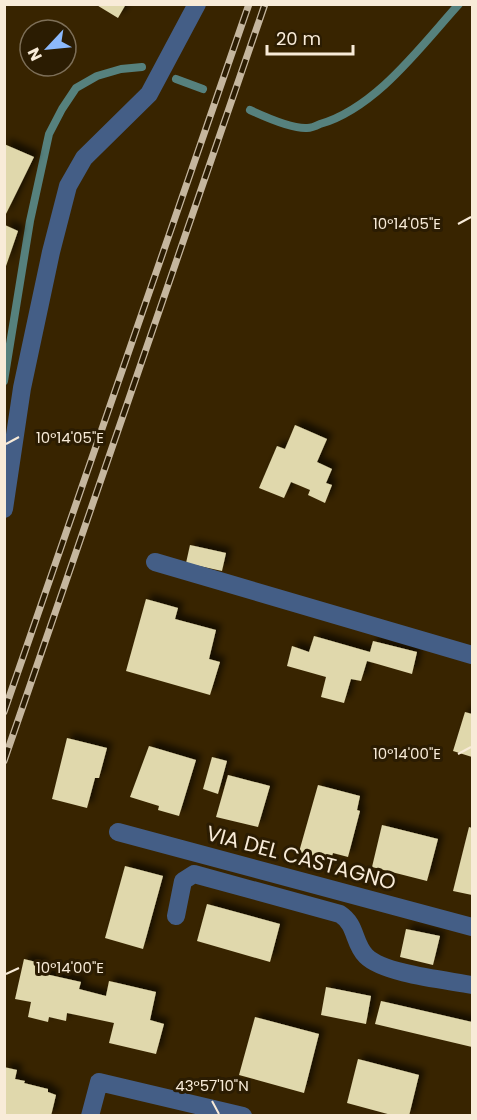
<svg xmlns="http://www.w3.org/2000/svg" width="477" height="1120" font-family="Poppins,sans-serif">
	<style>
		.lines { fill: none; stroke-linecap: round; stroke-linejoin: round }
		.stream { stroke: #56817d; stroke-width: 8 }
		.building { fill: #e0d8ac; filter: url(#shadow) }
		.street { stroke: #445e86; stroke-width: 18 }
		.rail-casing { stroke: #c5b69e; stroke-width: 7 }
		.rail { stroke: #2b1c02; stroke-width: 4.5; stroke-dasharray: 14; stroke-linecap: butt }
		.ticks { fill: none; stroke: #f8ebd8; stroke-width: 2 }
		.labels { text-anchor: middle; stroke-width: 6; stroke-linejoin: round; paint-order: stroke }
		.street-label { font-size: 21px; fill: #f8ebd8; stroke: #2b1c02 }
		.ticks-label { font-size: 15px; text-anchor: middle; fill: #f8ebd8; stroke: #2b1c02; stroke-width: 6; stroke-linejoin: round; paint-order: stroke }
	</style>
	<defs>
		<filter id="shadow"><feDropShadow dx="5.5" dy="-5.5" stdDeviation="3" flood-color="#0009"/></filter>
	</defs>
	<rect width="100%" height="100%" fill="#382400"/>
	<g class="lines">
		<path class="stream" d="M176,79L203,89
			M250,110C263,116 292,129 307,128C311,128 316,126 320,124C376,108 421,46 459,4
			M4,381L30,221L49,134L62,109L76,88L97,76L121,69L142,67"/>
	</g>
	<path class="building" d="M95,4H126L118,18Z
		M4,144L34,157L4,218Z
		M5,225L18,231L5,269Z
		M295,425L327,439L317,462L332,469L326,483L332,485L325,503L308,495L310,490L291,482L284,498L259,488L277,446L285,449Z
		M190,545L226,553L222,571L186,563Z
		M146,599L178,608L175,619L216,630L209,659L220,662L210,695L126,671Z
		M314,636L370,652L373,641L417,652L412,674L367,661L361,681L351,679L344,703L321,697L326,677L287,666L292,646L309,652Z
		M465,712L472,714V757L453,751Z
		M67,738L107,748L99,778H95L87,808L52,799Z
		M149,746L196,760L179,816L158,810L159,806L130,797Z
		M212,757L227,761L218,794L203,789Z
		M228,775L270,786L258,827L216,817Z
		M318,785L360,796L357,810L360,811L348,857L333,853L331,860L299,852Z
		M382,825L438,839L427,881L372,867Z
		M469,827L472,828V895L453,891Z
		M125,866L163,876L143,949L105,938Z
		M207,904L280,924L270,962L197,941Z
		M406,929L440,936L433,965L400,957Z
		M24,959L44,964L41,973L81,982L79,989L106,996L109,981L156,992L150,1020L164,1024L156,1054L109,1043L114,1023L67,1013L66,1021L49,1017L48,1022L28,1017L31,1002L15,999Z
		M326,987L371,996L366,1024L321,1015Z
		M381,1001L472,1022V1047L375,1024Z
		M255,1017L319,1034L304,1093L239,1075Z
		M358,1059L419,1075L409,1116H395L347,1103Z
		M4,1067L17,1070L15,1079L25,1081L24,1083L48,1089V1092L56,1095L51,1116H4Z"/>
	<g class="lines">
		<path class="street" d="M4,509L22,388L51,252L68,186L84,158L149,94L197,4
			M155,562L472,655
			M118,832L472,927
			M176,916L183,881L194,874L340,914C357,925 353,943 366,956C384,974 446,980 472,985
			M90,1116L99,1082L243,1116"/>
		<g class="rail-casing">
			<path id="rail" d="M4,712L249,4
				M4,761L265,4"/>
		</g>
		<use href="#rail" class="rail"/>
	</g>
	<path class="ticks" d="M458,224L471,217M6,444L19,437M458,754L471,747M6,974L19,968M212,1101L219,1114"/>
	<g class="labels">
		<g class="street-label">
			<text transform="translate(301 858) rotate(15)" y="7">VIA DEL CASTAGNO</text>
		</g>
	</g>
	<g class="ticks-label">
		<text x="407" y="229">10°14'05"E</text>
		<text x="70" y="443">10°14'05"E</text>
		<text x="407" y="759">10°14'00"E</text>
		<text x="70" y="973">10°14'00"E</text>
		<text x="212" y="1091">43°57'10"N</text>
	</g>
	<rect width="477" height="1120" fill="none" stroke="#f8ebd8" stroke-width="12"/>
	<g transform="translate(48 48) rotate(244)"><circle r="28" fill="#2b1c02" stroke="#7d6f58" stroke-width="1.5"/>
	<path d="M0-4.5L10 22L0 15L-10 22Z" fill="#8cb9fc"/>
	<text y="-9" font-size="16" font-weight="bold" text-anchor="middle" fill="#f8ebd8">N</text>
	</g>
	<path d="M267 45v9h86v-9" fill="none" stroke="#f8ebd8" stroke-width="3"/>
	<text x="276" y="45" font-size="18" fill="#f8ebd8" stroke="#2b1c02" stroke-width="4.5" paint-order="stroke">20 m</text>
</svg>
